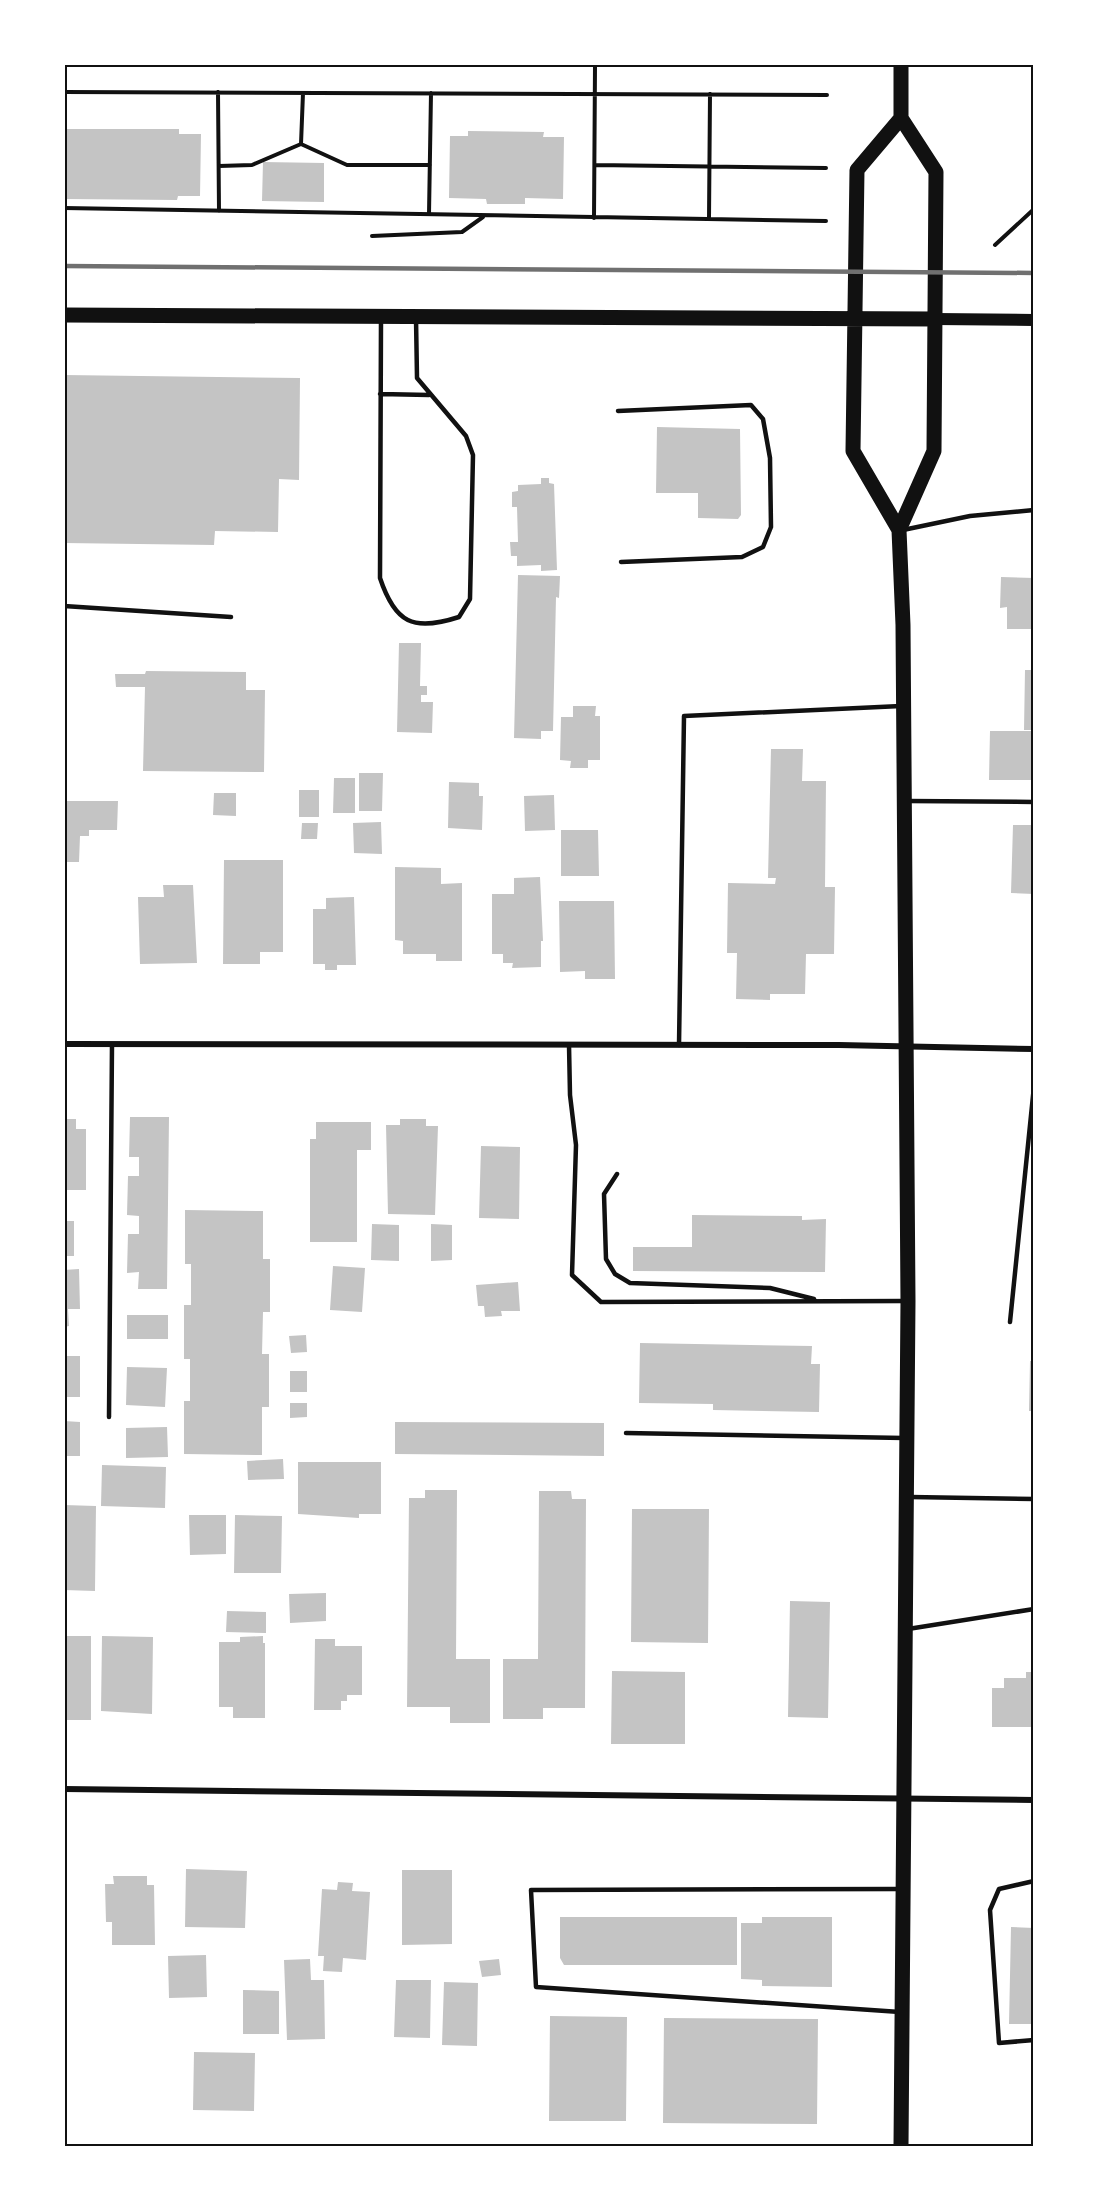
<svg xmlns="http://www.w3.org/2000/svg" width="1098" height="2211" font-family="Figtree,sans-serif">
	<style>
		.building { fill: #c4c4c4 }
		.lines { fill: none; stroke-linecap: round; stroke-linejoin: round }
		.path { stroke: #111; stroke-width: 4 }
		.service { stroke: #111; stroke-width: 4.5 }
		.minor { stroke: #111; stroke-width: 6 }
		.secondary { stroke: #111; stroke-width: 12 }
		.primary { stroke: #111; stroke-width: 15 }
		.rail { stroke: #707070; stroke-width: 4.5 }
		.neatline { fill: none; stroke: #111; stroke-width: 2 }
	</style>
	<rect width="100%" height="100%" fill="#fff"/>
	<path class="building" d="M64,129H179V134H201L200,196H178L177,200L64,199Z
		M468,131L544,132L543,137H564L563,199L525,198V204H487L486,199L449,198L450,136H468Z
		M263,162L324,163V202L262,201Z
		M64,375L300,378L299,480L279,479L278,532L215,531L214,545L64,543Z
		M657,427L740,429L741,515L738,519L698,518V493H656Z
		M541,478H549V483L554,484L557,570L541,571V565L517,566V556H511L510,542H518L517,507H512V492L518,491V485L541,484Z
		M518,575L560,576L559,598L556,597L553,731H541V739L514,738Z
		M1001,577L1034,578V629H1007V607L1000,608Z
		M399,643H421L420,686H427V695H421V702H433L432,733L397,732Z
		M1025,670H1034V730H1024Z
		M146,671L246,672V690H265L264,772L143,771L145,687H116L115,674H145Z
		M573,706H596L595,716H600V760H588V768H570L571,761L560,760L561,717H573Z
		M990,731H1034V780H989Z
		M771,749H803L802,781H826L825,887H835L834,954H806L805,994H770V1000L736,999L737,953H727L728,883L775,884L776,878H768Z
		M359,773H383L382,811H359Z
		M334,778H355V813H333Z
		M449,782L479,783V796H483L482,830L448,828Z
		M299,790H319V817H299Z
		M214,793H236V816L213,815Z
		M554,795L555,830L525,831L524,796Z
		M64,801H118L117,830H89V836H80L79,862H64Z
		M381,822L382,854L354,853L353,823Z
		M302,823H318L317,839H301Z
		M1013,825H1034V894L1011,893Z
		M561,830H598L599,876H561Z
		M224,860H283V952H260V964H223Z
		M395,867L441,868V884L462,883V961H436V954H403V941L395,940Z
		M540,877L543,941H541V967L512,968L513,963H503V954H492V894H514V878Z
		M163,885H193L197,963L140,964L138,897H164Z
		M354,897L356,965H337V970H325V964H313V909H326V898Z
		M559,901H614L615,979H585V971L560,972Z
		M130,1117H169L167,1289H138L139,1272L127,1273L128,1234H139V1216L127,1215L128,1176H139V1157H129Z
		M66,1119H76V1129H86V1190H65Z
		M400,1119H426V1126H438L435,1215L388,1214L386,1125H400Z
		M316,1122H371V1150H357V1242H310V1139H316Z
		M481,1146L520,1147L519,1219L479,1218Z
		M185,1210L263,1211V1259H270V1312H263L262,1354H269V1407H262V1455L184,1454V1401H190V1359H184V1305H191V1264H185Z
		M692,1215L802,1216V1220L826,1219L825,1272L633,1271V1247H692Z
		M64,1221H74V1256H64Z
		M372,1224L399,1225V1261L371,1260Z
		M431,1224L452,1225V1260L431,1261Z
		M333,1266L365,1268L362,1312L330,1310Z
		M79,1269L80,1309H68L69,1326L64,1327V1270Z
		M518,1282L520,1311H501L502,1316L485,1317L484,1306H478L476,1285Z
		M127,1315H168V1339H127Z
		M306,1335L307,1352L291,1353L289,1336Z
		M640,1343L812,1346L811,1364H820L819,1412L713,1410V1404L639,1403Z
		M64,1356H80V1397H64Z
		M1030,1361H1034V1411H1029Z
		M127,1367L167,1368L165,1407L126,1405Z
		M290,1371H307V1392H290Z
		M290,1403H307V1417L290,1418Z
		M64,1421L80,1422V1456H64Z
		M395,1422L604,1423V1456L395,1454Z
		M167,1427L168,1457L126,1458V1428Z
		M283,1459L284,1479L248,1480L247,1461Z
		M298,1462H381V1514H359V1518L298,1514Z
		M102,1465L166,1467L165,1508L101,1506Z
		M425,1490H457L456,1659H490V1723H450V1707H407L409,1498H425Z
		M539,1491H571L572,1499H586L585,1708H543V1719H503V1659H538Z
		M64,1505L96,1506L95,1591L64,1590Z
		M632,1509H709L708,1643L631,1642Z
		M189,1515H226V1554L190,1555Z
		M235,1515L282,1516L281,1573H234Z
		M326,1593V1621L290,1623L289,1594Z
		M790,1601L830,1602L828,1718L788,1717Z
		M227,1611L266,1612V1633L226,1632Z
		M64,1636H91V1720H64Z
		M102,1636L153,1637L152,1714L101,1711Z
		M263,1636V1643H265V1718H233V1707H219V1642H240V1637Z
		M315,1639H335V1646H362V1695H347V1701H341V1710H314Z
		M612,1671L685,1672V1744H611Z
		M1026,1672H1034V1727H992V1688H1004V1678H1026Z
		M186,1869L247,1871L245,1928L185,1927Z
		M402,1870H452V1944L402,1945Z
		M113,1876H147V1885H154L155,1945H112V1922H106L105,1884H114Z
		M338,1882L353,1883L352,1891L370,1892L366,1960L343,1958L342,1972L323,1971L324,1956H318L322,1889L337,1890Z
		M560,1917H737V1965H564L560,1958Z
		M762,1917H832V1987L762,1986V1980L741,1979V1923H762Z
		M1011,1927L1034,1928V2024H1009Z
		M206,1955L207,1997L169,1998L168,1956Z
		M310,1959L311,1980H324L325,2039L287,2040L284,1960Z
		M499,1959L501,1975L482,1977L479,1961Z
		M396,1980H431L430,2038L394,2037Z
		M444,1982L478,1983L477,2046L442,2045Z
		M243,1990L279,1991V2034H243Z
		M550,2016L627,2017L626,2121H549Z
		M664,2018L818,2019L817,2124L663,2123Z
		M194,2052L255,2053L254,2111L193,2110Z"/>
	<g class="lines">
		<path class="path" d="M64,92L827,95
			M218,92L219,211
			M301,144L303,93
			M595,165L826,168
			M219,166L252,165L301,144L347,165H430
			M64,208L826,221
			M429,214L431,93
			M594,218L595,66
			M709,219L710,94
			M372,236L462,232L483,217
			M995,245L1034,209"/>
		<path class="service" d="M381,319L380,578C395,623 413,632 459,617L470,599L473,455L466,436L417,378L416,318
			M380,394L429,395
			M618,411L751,405L763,419L770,458L771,527L763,547L742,557L621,562
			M903,530L970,516L1034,510
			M64,606L231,617
			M907,801L1034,802
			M569,1045L570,1095L576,1145L572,1275L601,1302L905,1301
			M679,1045L684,716L901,706
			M617,1174L604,1194L606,1259L615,1274L630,1283L770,1288L814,1299
			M1010,1322L1034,1086
			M109,1417L112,1044
			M626,1433L904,1438
			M910,1497L1034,1499
			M908,1629L1034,1609
			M1034,1881L999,1889L990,1910L999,2043L1034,2040
			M900,2012L536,1987L531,1890L900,1889"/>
		<path class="minor" d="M64,1044L839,1045L1034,1049
			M64,1789L1034,1800"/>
		<path class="secondary" d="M935,319L1034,320"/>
		<path class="primary" d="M901,64V118L936,172L934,451L899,530L903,625L908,1301L901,2146
			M64,315L935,319
			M899,530L853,451L857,170L901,118"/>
		<path class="rail" d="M64,266L1034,273"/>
	</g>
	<rect width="1098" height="2211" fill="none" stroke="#ffffff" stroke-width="132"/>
	<rect x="66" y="66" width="966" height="2079" class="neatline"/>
</svg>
